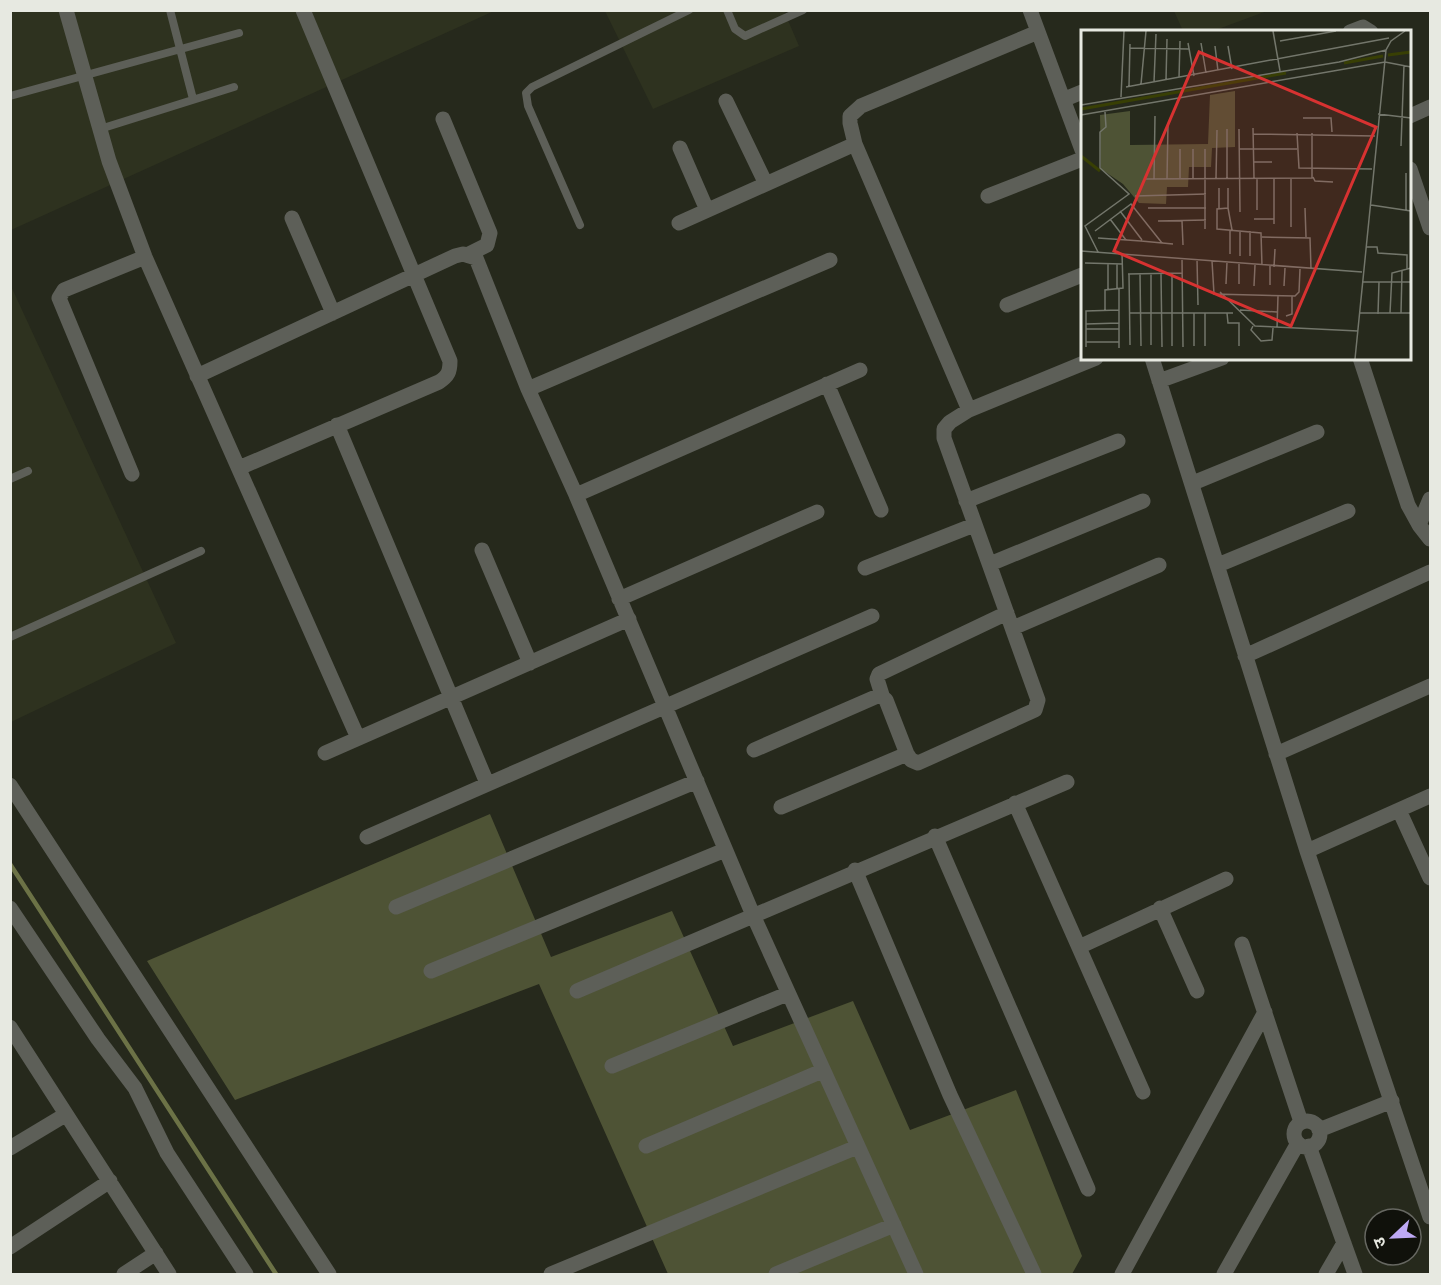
<svg xmlns="http://www.w3.org/2000/svg" width="1441" height="1285" font-family="'Open Sans','Noto Sans Devanagari',sans-serif">
	<style>
		.built { fill: #2e321f }
		.green { fill: #4e5335 }
		.lines { fill: none; stroke-linecap: round; stroke-linejoin: round }
		.stream { stroke: #6c7246; stroke-width: 4.5 }
		.lane { stroke: #5d5f58; stroke-width: 8 }
		.street { stroke: #5d5f58; stroke-width: 15 }
		.inset-river { fill: none; stroke: #383f04; stroke-width: 3 }
		.inset-road { fill: none; stroke: #73766b; stroke-width: 1.5 }
		.view { fill: #d73231; fill-opacity: 0.15; stroke: #d73231; stroke-width: 3 }
		.inset-edge { fill: none; stroke: #e7e9e1; stroke-width: 3 }
	</style>
	<rect width="100%" height="100%" fill="#26291c"/>
	<path class="built" d="M21,10L494,11L11,230L10,13Z
		M605,11H784L799,46L653,109Z
		M1174,11H1267L1210,32L1183,31Z
		M10,284L176,643L11,722H10Z"/>
	<path class="green" d="M490,814L551,957L672,911L733,1046L853,1001L910,1130L1016,1090L1082,1256L1072,1274H668L539,984L235,1100L147,961Z"/>
	<g class="lines">
		<path class="stream" d="M10,864L276,1274"/>
		<path class="lane" d="M170,10L193,99
			M727,10L735,29L745,36L803,10
			M10,96L239,33
			M100,129L234,87
			M580,225L528,106L526,93L532,87L689,10
			M10,479L28,471
			M10,637L201,551"/>
		<path class="street" d="M66,10L109,161L145,257L358,738
			M1030,10L1082,150
			M1350,32L1363,27L1371,32
			M1065,99L1082,92
			M726,101L766,184
			M1410,116L1430,107
			M443,119L490,233L487,245L469,254
			M680,148L707,210
			M1410,169L1430,228
			M988,196L1082,159
			M292,218L333,313
			M679,223L855,144
			M1007,305L1082,275
			M1152,358L1307,851L1430,1217
			M1360,358L1408,505L1419,525L1430,539
			M197,376L455,256L463,254L476,258L528,389L576,495L753,915L916,1274
			M1159,381L1222,358
			M827,384L881,510
			M528,389L830,260
			M969,410L855,144L850,123V116L861,106L1038,32
			M337,425L487,783
			M239,468L439,382C448,376 450,372 450,361L303,10
			M132,474L59,298L64,290L145,257
			M1193,483L1317,432
			M576,495L860,370
			M966,501L1118,441
			M1419,525L1430,499
			M482,550L530,663
			M990,564L1143,501
			M1218,565L1348,511
			M865,568L974,525
			M619,599L817,512
			M1013,628L1159,565
			M1245,656L1430,572
			M882,695L877,679L879,674L1007,613
			M754,750L880,695L886,700L907,754L911,760L918,763L1035,710L1038,700L944,438V429L950,422L969,410L1096,358
			M325,753L629,619
			M1276,754L1430,686
			M10,785L329,1274
			M1015,803L1143,1092
			M781,807L907,754
			M1399,810L1430,878
			M935,836L1088,1189
			M367,837L872,616
			M1307,851L1430,796
			M855,870L950,1095L1034,1274
			M396,907L697,781
			M10,908L98,1039L135,1088L167,1153L246,1274
			M1160,908L1197,991
			M1242,944L1301,1122
			M1079,947L1226,879
			M431,971L725,850
			M577,991L1067,782
			M10,1027L169,1274
			M612,1066L787,994
			M1294 1134a13 13 0 1 1 26 0a13 13 0 1 1-26 0Z
			M1319,1130L1392,1101
			M646,1146L822,1071
			M1309,1146L1355,1274
			M10,1148L65,1115
			M10,1247L110,1181
			M124,1274L156,1253
			M551,1274L857,1147
			M776,1274L894,1225
			M1122,1274L1265,1012
			M1224,1274L1298,1143
			M1326,1274L1344,1243"/>
	</g>
	<g transform="translate(1081 30)">
		<rect width="330" height="330" fill="#26291c"/>
		<path d="M154,61V117L131,118L130,137H108L107,157H86L85,174L58,173L42,154L20,139L19,85L49,81V115L127,114L129,65Z" fill="#4e5335"/>
		<path class="inset-river" d="M307,25L330,22M263,33L302,26M0,79L205,43M0,126L19,141"/>
		<path class="inset-road" d="M192,1L199,41M199,11L255,1M107,13L113,46M120,13L125,43M134,16L137,41M147,16L151,39M49,18L108,19M98,48L99,11M85,50L86,9M73,52L75,4M60,54L65,1M48,56L49,14M45,57L308,8M40,67L43,1M0,75L258,32L305,20M297,84L330,88M0,85L304,32L330,37M222,88H250L251,102M172,98L173,148M158,99L159,182M216,103L218,138L291,139M172,104L294,106M320,116L323,35M99,119V148M124,119V199M158,119H216M172,132H191M325,143V180M232,147L234,151L252,152M112,148V119M135,148L136,100M146,148V99M176,148V180M193,148V194M210,148V197M64,149L231,148V103M73,149L74,86M86,149L87,93M147,158V178L136,179V199L180,203L181,236M54,166L125,164M290,175L330,181M67,178H125M138,178V158M147,178L151,200M224,178L225,207M39,181L61,210M29,189L45,210M173,189H193M77,191L125,190M101,191L102,215M149,200V224M14,201L50,174L81,213M181,207L229,208L230,239M17,208L60,211M60,211L92,214M285,217H296L297,223L326,225V239M0,221L281,242M17,222L4,196L48,164L19,138V102L25,97L24,82M159,226V201M169,226V201M101,228L102,317M116,229L117,275M131,231L133,264L214,266L218,262L219,239M4,233L41,234M36,234V259M193,237L194,219M70,243V315M91,243V316M47,244L101,243M48,244L49,315M59,244L60,316M80,244L81,317M281,252H330M145,254L146,232M158,254V234M189,255V236M173,256L174,235M203,256L204,238M27,259V233M139,262L174,296L277,301M24,280V260L42,258L41,223M159,280L196,282M49,283H152M113,283V316M124,283V316M146,283L147,293H158V316M279,283H330M309,283L311,243L330,238M320,283L321,241M297,284L298,252M205,286L211,284V266M5,294L38,293M172,296L170,300L180,311L191,310L192,298M196,298L197,266M5,299H38M5,312H38M5,317V281L38,280M38,318V259M274,329L305,20L310,11L324,1"/>
		<path class="view" d="M118,22L295,97L210,296L33,221Z"/>
		<rect width="330" height="330" class="inset-edge"/>
	</g>
	<rect width="1441" height="1285" fill="none" stroke="#e7e9e1" stroke-width="24"/>
	<g transform="translate(1393 1237) rotate(247)"><circle r="28" fill="#10110b" stroke="#666761" stroke-width="1.5"/>
	<path d="M0-4.5L10 22L0 15L-10 22Z" fill="#bea9f5"/>
	<text y="-9" font-size="16" font-weight="bold" text-anchor="middle" fill="#e7e9e1">उ</text>
	</g>
</svg>
